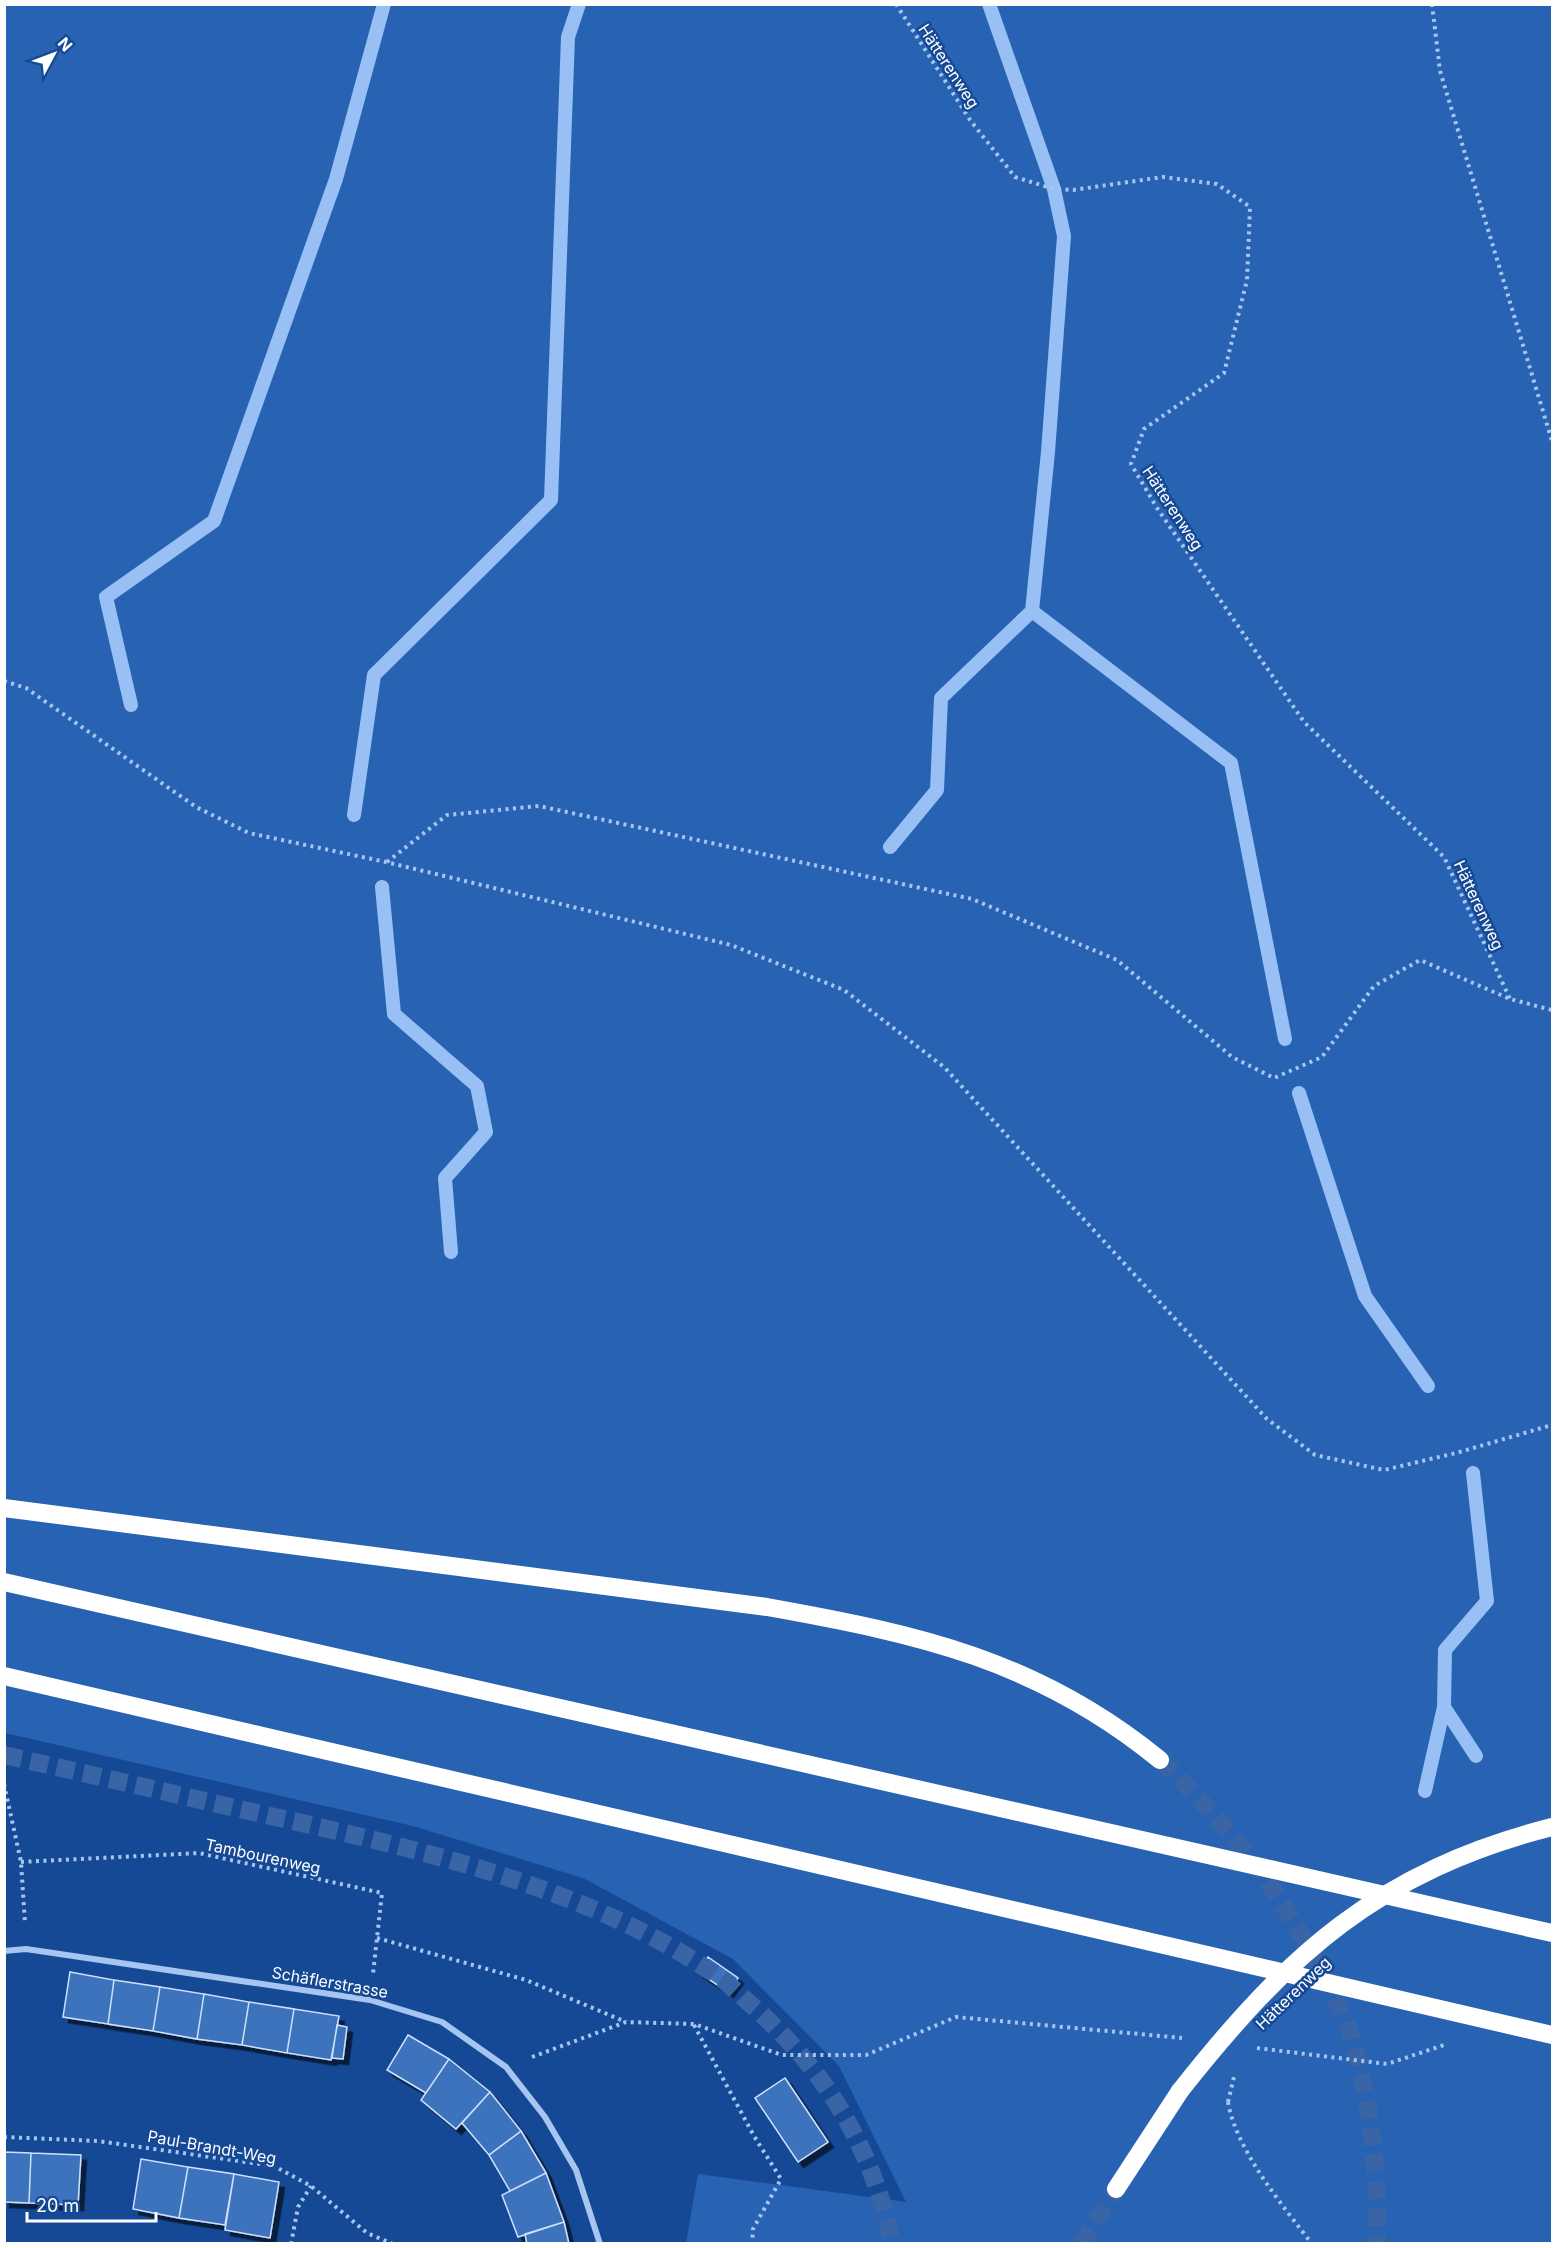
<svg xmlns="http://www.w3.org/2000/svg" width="1557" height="2248" font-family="Inter,sans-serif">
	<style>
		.green { fill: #2862b3 }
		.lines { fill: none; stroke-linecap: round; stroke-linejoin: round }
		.stream { stroke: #98c0f4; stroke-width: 14 }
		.building { fill: #3e72bc; stroke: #cde1fc; stroke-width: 1.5; filter: url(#shadow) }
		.highway-tunnel { stroke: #3964a5; stroke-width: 18; stroke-dasharray: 18 9; stroke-linecap: butt }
		.path { stroke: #a6c6f1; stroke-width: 4; stroke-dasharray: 3 4.5; stroke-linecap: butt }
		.street { stroke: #a6c6f1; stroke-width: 6 }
		.highway { stroke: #fff; stroke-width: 18 }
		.path-bridge { stroke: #a6c6f1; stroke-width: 4; stroke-dasharray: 3 4.5; stroke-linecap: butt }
		.highway-bridge { stroke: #fff; stroke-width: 18 }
		.labels { text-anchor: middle; stroke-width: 5; stroke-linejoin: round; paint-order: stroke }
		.street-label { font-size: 16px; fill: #fff; stroke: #164995 }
	</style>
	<defs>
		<filter id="shadow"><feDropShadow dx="5.5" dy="5.5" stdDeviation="0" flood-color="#0009"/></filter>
	</defs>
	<rect width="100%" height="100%" fill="#164995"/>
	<path class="green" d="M5,5H1552V2243H686L698,2174L906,2202L839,2066L733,1959L583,1878L413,1826L5,1733Z"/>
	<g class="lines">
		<path class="stream" d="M989,4L1054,189L1064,236L1048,452L1032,611L1231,763L1285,1039
			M131,705L106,597L214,521L336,179L384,4
			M354,815L374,675L551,500L568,37L579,4
			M890,847L937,790L941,698L1032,611
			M382,887L394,1014L477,1086L486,1132L445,1178L451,1252
			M1299,1093L1365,1296L1428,1386
			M1473,1473L1487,1601L1445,1650L1444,1707L1476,1756
			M1425,1791L1444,1707"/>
	</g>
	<path class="building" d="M708,1957L738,1978L728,1992L698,1972Z
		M70,1972L114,1980L108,2024L63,2017Z
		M114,1980L160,1987L153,2031L108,2024Z
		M160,1987L204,1994L197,2039L153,2031Z
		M204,1994L249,2002L242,2045L197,2039Z
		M249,2002L294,2009L287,2053L242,2045Z
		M294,2009L339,2016L331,2060L287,2053Z
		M337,2025L347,2027L343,2059L332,2058Z
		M408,2035L449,2059L426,2093L387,2070Z
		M449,2059L490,2092L456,2129L421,2100Z
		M785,2078L828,2142L798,2162L755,2098Z
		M490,2092L521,2131L489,2155L462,2123Z
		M521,2131L546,2173L510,2191L489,2155Z
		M4,2152L31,2153L29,2203L4,2202Z
		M31,2153L81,2155L78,2205L29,2203Z
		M141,2159L188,2167L179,2218L133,2209Z
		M188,2167L234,2174L225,2225L179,2218Z
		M546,2173L564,2222L518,2237L502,2195Z
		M234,2174L279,2182L270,2238L225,2230Z
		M564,2222L569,2244H527L525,2234Z"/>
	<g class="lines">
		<path class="highway-tunnel" d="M4,1755C98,1776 191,1798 284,1819C430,1852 595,1891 719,1977C732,1986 744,1999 756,2009C828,2074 873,2149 892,2244
			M1160,1760C1225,1822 1279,1888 1320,1969C1331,1991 1343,2013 1351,2036C1372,2102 1378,2174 1377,2244
			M1081,2244L1116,2189"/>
		<path class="path" d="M896,4L970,120L1015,177L1054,189L1073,190L1163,177L1217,184L1250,207L1247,280L1224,373L1144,429L1131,464L1157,508L1304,722L1444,857L1510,999
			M1432,4L1440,71L1552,441
			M4,681L26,688L196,807L249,833L386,862L731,945L844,990L944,1067L1267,1419L1315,1455L1384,1470L1456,1453L1552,1425
			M387,862L447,815L539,806L972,899L1117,960L1232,1057L1274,1078L1322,1057L1374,986L1420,960L1510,999L1552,1010
			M4,1784L21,1862L25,1923
			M21,1862L199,1853L382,1893L373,1974
			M377,1938L526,1980L626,2022
			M694,2025L754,2136L781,2179L753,2229L752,2244
			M1257,2048L1387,2064L1447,2044
			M532,2057L626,2022L694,2024L782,2055H866L956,2017L1182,2038
			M1228,2102C1236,2150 1283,2206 1312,2244
			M4,2137L98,2141L274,2166L311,2186L367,2233L393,2244
			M291,2244L298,2207L311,2186"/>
		<path class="street" d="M4,1951L26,1949L370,2000L442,2022L506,2067L545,2117L576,2170L600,2244"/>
		<path class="highway" d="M4,1508L767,1607C918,1634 1038,1660 1160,1760
			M4,1582L1552,1933
			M4,1676L1552,2035
			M1116,2189L1180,2091"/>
		<path class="path-bridge" d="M1228,2102L1234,2077"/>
		<path class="highway-bridge" d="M1180,2091C1288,1954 1379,1871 1552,1827"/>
	</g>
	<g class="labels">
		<g class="street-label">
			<text transform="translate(949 66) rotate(57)" y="6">Hätterenweg</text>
			<text transform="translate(1173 508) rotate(57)" y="6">Hätterenweg</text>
			<text transform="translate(1479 905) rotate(65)" y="6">Hätterenweg</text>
			<text transform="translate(263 1856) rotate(12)" y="6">Tambourenweg</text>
			<text transform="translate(330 1982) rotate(10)" y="6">Schäflerstrasse</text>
			<text transform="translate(1293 1993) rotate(-44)" y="6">Hätterenweg</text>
			<text transform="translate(212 2147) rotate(10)" y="6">Paul-Brandt-Weg</text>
		</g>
	</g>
	<rect width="1557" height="2248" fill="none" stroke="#ffffff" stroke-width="12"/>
	<g transform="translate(54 54) rotate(49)" stroke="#164995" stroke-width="4.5" paint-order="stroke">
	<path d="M0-4.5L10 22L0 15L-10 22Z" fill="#ffffff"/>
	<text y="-9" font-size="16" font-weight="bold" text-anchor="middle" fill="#ffffff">N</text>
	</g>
	<path d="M27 2212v9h129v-9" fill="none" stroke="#ffffff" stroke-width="3"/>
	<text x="36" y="2212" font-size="18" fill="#ffffff" stroke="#164995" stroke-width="4.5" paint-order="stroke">20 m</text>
</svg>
